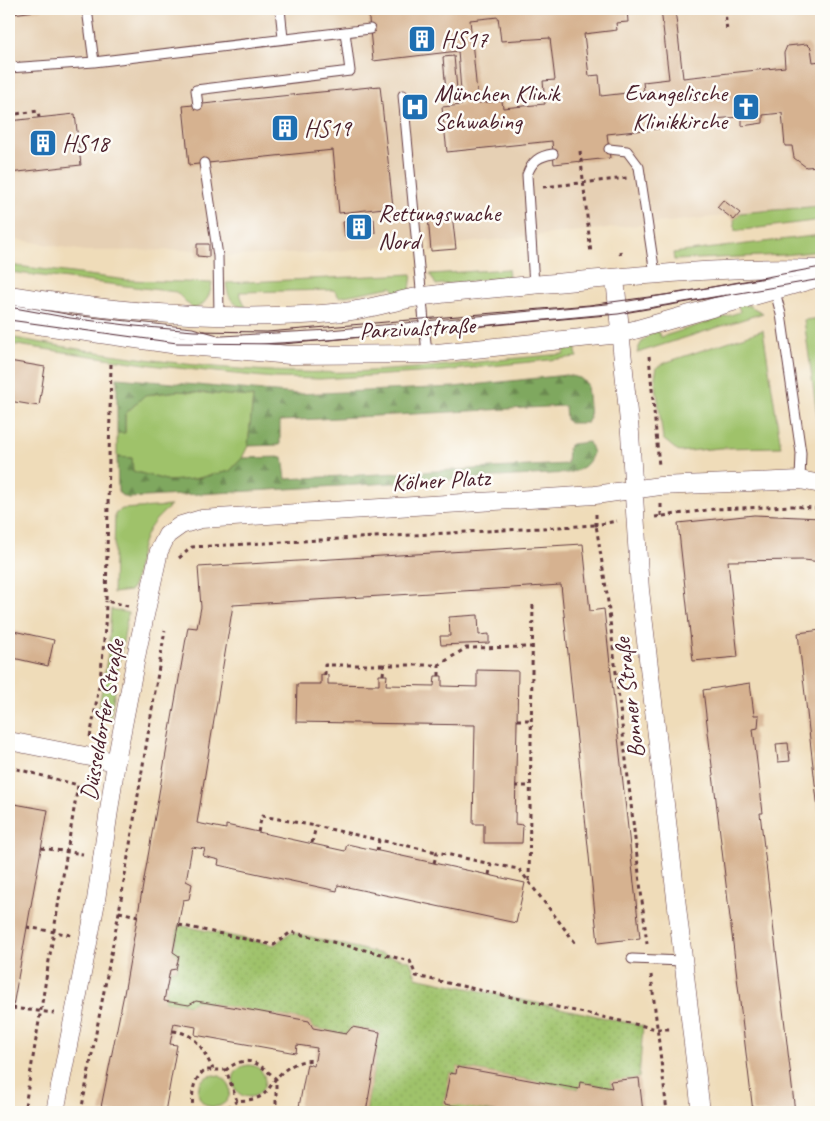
<svg xmlns="http://www.w3.org/2000/svg" width="830" height="1121" font-family="Caveat,sans-serif">
	<style>
		.built { fill: #e6d0b4 }
		.green { fill: #9fc26b; stroke: #74704b }
		.forest { fill: url(#forest-firs); stroke: #646445 }
		.garden { fill: url(#garden-dots); stroke: #74704b }
		.building { fill: #d6b290; fill-rule: evenodd }
		.lines { fill: none; stroke-linecap: round; stroke-linejoin: round }
		.service-casing { stroke: #633b40; stroke-width: 11 }
		.minor-casing { stroke: #633b40; stroke-width: 19 }
		.path { stroke: #633b40; stroke-width: 3; stroke-dasharray: 4 4; stroke-linecap: butt }
		.service { stroke: #fff; stroke-width: 9 }
		.minor { stroke: #fff; stroke-width: 18 }
		.tram { stroke: #4a1f2b; stroke-width: 1 }
		.labels { text-anchor: middle; stroke-width: 5; stroke-linejoin: round; paint-order: stroke }
		.poi-label { font-size: 24px; fill: #4a1f2b; stroke: #fdfcf7; text-anchor: start }
		.street-label { font-size: 24px; fill: #4a1f2b; stroke: #fdfcf7 }
	</style>
	<defs>
		<pattern id="forest-firs" width="22" height="20" patternUnits="userSpaceOnUse" patternTransform="scale(1.25)"><rect width="22" height="20" fill="#7fa85f"/><path d="M5 1l3.5 6h-7zM16 11l3.5 6h-7z" fill="#6a884f"/></pattern>
		<pattern id="garden-dots" width="8" height="8" patternUnits="userSpaceOnUse" patternTransform="scale(1.25)"><rect width="8" height="8" fill="#9fc26b"/><path d="M2 2h.1M6 6h.1" fill="none" stroke="#8aa65d" stroke-width="1.8" stroke-linecap="round"/></pattern>
	</defs>
	<rect width="100%" height="100%" fill="#fdfcf7"/>
	<filter id="ink" filterUnits="userSpaceOnUse"><feTurbulence type="fractalNoise" baseFrequency=".02" numOctaves="2"/><feDisplacementMap in="SourceGraphic" scale="10" xChannelSelector="R" yChannelSelector="G"/><feConvolveMatrix kernelMatrix="1 2 1 2 8 2 1 2 1" color-interpolation-filters="sRGB"/></filter>
	<filter id="wash" filterUnits="userSpaceOnUse"><feTurbulence type="fractalNoise" baseFrequency=".0096" numOctaves="4" result="noise"/><feDisplacementMap in="SourceGraphic" scale="20" xChannelSelector="R" yChannelSelector="G"/><feGaussianBlur stdDeviation="1.12" result="paint"/><feColorMatrix in="noise" values="0 0 0 0 0 0 0 0 0 0 0 0 0 0 0 0 0 1.4 0 .05"/><feComposite in="paint" operator="in"/></filter>
	<g filter="url(#wash)">
		<rect width="100%" height="100%" fill="#efdcb9"/>
		<path class="built" d="M9,9H821V206L456,244V249L431,251L430,242L316,253L209,257L197,256L196,250L85,251L9,238Z"/>
		<path class="green" d="M821,206V220L735,231L734,220L740,213Z
			M821,235V251L784,255L674,260L673,253Z
			M9,265L127,280L212,283C210,296 206,305 193,309L176,292L9,272Z
			M508,269L509,277L436,285L430,274Z
			M412,274L410,290L397,294L392,287L339,297L334,290L239,292L247,310C232,304 228,298 226,283Z
			M738,305H748L763,313L637,353C640,341 647,335 658,331L661,337L740,312Z
			M821,318V444L804,320Z
			M763,330L781,447L720,448L679,452L663,439L655,377L657,367L667,362Z
			M9,337C103,354 199,369 295,372C385,375 474,361 564,354L565,346L575,345L577,357L434,372L320,379L273,378L159,366L10,344Z
			M178,391L253,397L248,446L242,458L230,471L194,479L169,481L132,471V458L117,457V433L125,432V414L145,395Z
			M171,506C148,524 143,537 138,565C136,574 136,583 130,591L113,593L115,514L122,509Z
			M111,609L128,613L110,719L97,717L108,654Z
			M233 1081a16 16 0 1 1 32 0a16 16 0 1 1-32 0Z
			M198 1091a16 16 0 1 1 32 0a16 16 0 1 1-32 0Z"/>
		<path class="forest" d="M566,375L580,378L587,384L590,418L587,423H569L566,419L565,406L280,421V445L248,446L253,397L178,391L145,395L125,414V433H117V378L298,394L454,387Z
			M589,442L593,453C588,467 581,470 568,473L128,498L121,495L118,491L117,457L132,458L133,471L169,481L194,479L230,471L242,458L283,457L286,479L567,464L568,449L571,444Z"/>
		<path class="garden" d="M179,925L274,945L291,932L410,961L416,977L643,1026L639,1078L610,1082L612,1088L581,1082L579,1089L458,1067L456,1074L450,1073L444,1103L497,1112H366L380,1032L352,1027L346,1034L313,1028L309,1021L196,1001L189,1005L164,1001L170,970L177,969L178,956L173,952Z"/>
		<g id="blocks">
			<path class="building" d="M12,9H42V10L13,14Z
				M368,9H627L628,22L616,23L617,30L584,34L589,76L599,75L601,96L644,91L643,82L669,79L661,9H675L683,78L785,67L784,53L787,46L807,44L811,48L813,62L821,61V166L806,167L794,158L792,146H785L782,113L763,115V123L742,126V117L726,118L714,119V123L607,134L610,158L554,164L552,141L447,152L442,107L462,105L458,51L373,61ZM498,17L501,41L550,38L555,80L543,81L545,104L503,108L502,101L478,103L470,20Z
				M454,56L458,101L447,102L443,57Z
				M380,86L393,207L339,213L333,150L189,165L183,106Z
				M75,114L81,165L9,173V121Z
				M723,200L740,213L734,220L717,207Z
				M452,214L456,249L431,251L428,217Z
				M374,219L375,233L345,236L343,222Z
				M197,244H209V257L197,256Z
				M9,361L45,367L39,406L9,401Z
				M754,515L821,518V562L804,560L728,561L738,657L693,661L678,523Z
				M583,544L590,611L604,609L640,938L598,943L561,585L233,605L197,823L226,829V825L345,851L347,844L525,883L516,923L338,885L337,891L218,865L219,860L203,856L205,849L192,847L186,881L192,884L189,899L183,900L173,952L179,956L176,969L170,970L164,1001L189,1005L196,1001L256,1011L309,1021L313,1028L346,1034L352,1027L380,1032L366,1112H298L307,1064L314,1066L317,1048L297,1045L296,1053L195,1035L196,1027L174,1023L170,1044L177,1045L165,1112H100L124,994L188,627L197,628L201,607L198,567Z
				M478,615L479,635L489,634V643L441,645L440,636H450L449,617Z
				M9,630L54,640L48,666L9,657Z
				M821,630V810H818L798,633Z
				M477,670L518,671L515,824L523,825L522,843H484V824H473L475,725L296,722L297,684H321V674L328,675V684L379,685V675H387L386,685L434,686L435,676H442V686L477,687Z
				M750,683L754,715H759L758,728L753,729L763,813H760L795,1112H753L703,690Z
				M788,743L790,761L778,762L776,744Z
				M9,803L48,810L10,1023H9Z
				M457,1067L579,1089L580,1082L612,1088L610,1081L639,1078L643,1112H497L444,1104L450,1073L456,1074Z"/>
		</g>
	</g>
	<g filter="url(#ink)">
		<use href="#blocks" fill-opacity="0" stroke="#633b40" stroke-width="1"/>
		<g class="lines">
			<g class="service-casing">
				<path id="service" d="M87,9L94,62
					M280,9L283,38
					M9,68L94,62L370,29
					M403,95L427,354
					M198,105L196,90L350,71L345,32
					M609,149L627,151L639,167L655,274
					M204,163L218,256L219,315
					M534,285L527,175C532,161 539,156 553,154
					M774,288L781,314L801,453L800,480
					M9,309L71,320L192,333L214,339
					M206,342L330,335L618,308L784,280
					M632,959L683,961"/>
			</g>
			<g class="minor-casing">
				<path id="minor" d="M615,278L630,433L640,590L701,1112
					M9,295C119,313 232,323 344,312C371,309 397,300 424,296C479,289 533,285 588,280C666,273 743,266 821,269
					M9,321L178,345L290,355L427,354L620,334L821,277
					M9,741L116,762
					M55,1112L95,907L116,762L138,647L159,551L167,535L181,525L201,519L595,495L660,486L800,480L821,484"/>
			</g>
			<path class="path" d="M725,9L727,32
				M9,115L38,111L39,118
				M580,151L591,254
				M543,187L627,178
				M620,251L621,259
				M649,356L659,466
				M111,364L106,601L128,606
				M661,504V516
				M596,514V525L617,521
				M655,517L715,509L793,506L821,509
				M179,558L192,547L596,525L607,594L647,944
				M325,675V665H384
				M383,675L384,665H439L466,648L532,647
				M439,676V665
				M517,720H531
				M90,737C99,692 105,648 106,601
				M9,767L78,785L24,1112
				M515,786H531
				M258,832L262,816L316,826
				M312,843L316,826L379,840
				M41,848L83,854
				M377,851L379,840L437,852
				M434,863L437,852L491,864
				M489,875L491,864L519,869L577,945
				M529,881L533,602
				M119,912L138,916
				M179,925L274,945L291,932L410,961L416,976L657,1029H673
				M27,927L71,935
				M651,975L667,1112
				M12,1008L54,1013
				M173,1031C198,1034 202,1049 213,1069
				M81,1112L119,912L165,630
				M193,1112C192,1095 191,1081 205,1070H226
				M221,1112L237,1101
				M276,1112V1079C259,1063 247,1053 226,1070L237,1101C245,1100 258,1100 264,1094C268,1091 271,1085 274,1081C283,1069 300,1058 315,1061"/>
			<use href="#service" class="service"/>
			<use href="#minor" class="minor"/>
			<path class="tram" d="M9,307L70,318L135,326L194,331L267,332L589,305L679,293L821,267
				M9,320L177,343L283,344L618,314L821,279"/>
		</g>
	</g>
	<defs>
		<g id="building-square" transform="scale(1.4375)"><rect x="-9" y="-9" width="18" height="18" rx="4" fill="#1f6fb2" stroke="#fdfcf7"/><path d="M-4-6H4V6H1V3H-1V6H-4ZM-2.5-4.3h1.7v1.8h-1.7ZM.8-4.3h1.7v1.8H.8ZM-2.5-1h1.7V.8h-1.7ZM.8-1h1.7V.8H.8Z" fill="#fff"/></g>
		<g id="hospital-square" transform="scale(1.4375)"><rect x="-9" y="-9" width="18" height="18" rx="4" fill="#1f6fb2" stroke="#fdfcf7"/><path d="M-5-5h3v3.5h4V-5h3V5h-3V1.5h-4V5h-3Z" fill="#fff"/></g>
		<g id="church-square" transform="scale(1.4375)"><rect x="-9" y="-9" width="18" height="18" rx="4" fill="#1f6fb2" stroke="#fdfcf7"/><path d="M-1.2-6h2.4v3.5h3.3v2.4h-3.3V6h-2.4V-.1h-3.3v-2.4h3.3Z" fill="#fff"/></g>
	</defs>
	<g fill-rule="evenodd">
		<use href="#building-square" x="422" y="39"/>
		<use href="#hospital-square" x="415" y="107"/>
		<use href="#church-square" x="746" y="107"/>
		<use href="#building-square" x="285" y="128"/>
		<use href="#building-square" x="43" y="143"/>
		<use href="#building-square" x="359" y="227"/>
	</g>
	<g class="labels">
		<g class="poi-label">
			<text x="441" y="47">HS17</text>
			<text x="434" y="101">München Klinik<tspan x="434" dy="28">Schwabing</tspan></text>
			<text x="727" y="101" text-anchor="end">Evangelische<tspan x="727" dy="28">Klinikkirche</tspan></text>
			<text x="304" y="136">HS19</text>
			<text x="62" y="151">HS18</text>
			<text x="378" y="221">Rettungswache<tspan x="378" dy="28">Nord</tspan></text>
		</g>
		<g class="street-label">
			<text transform="translate(417 328) rotate(-3)" y="8">Parzivalstraße</text>
			<text transform="translate(441 480) rotate(-3)" y="8">Kölner Platz</text>
			<text transform="translate(629 698) rotate(-97)" y="8">Bonner Straße</text>
			<text transform="translate(102 720) rotate(-80)" y="8">Düsseldorfer Straße</text>
		</g>
	</g>
	<rect width="830" height="1121" fill="none" stroke="#fdfcf7" stroke-width="30"/>
</svg>
